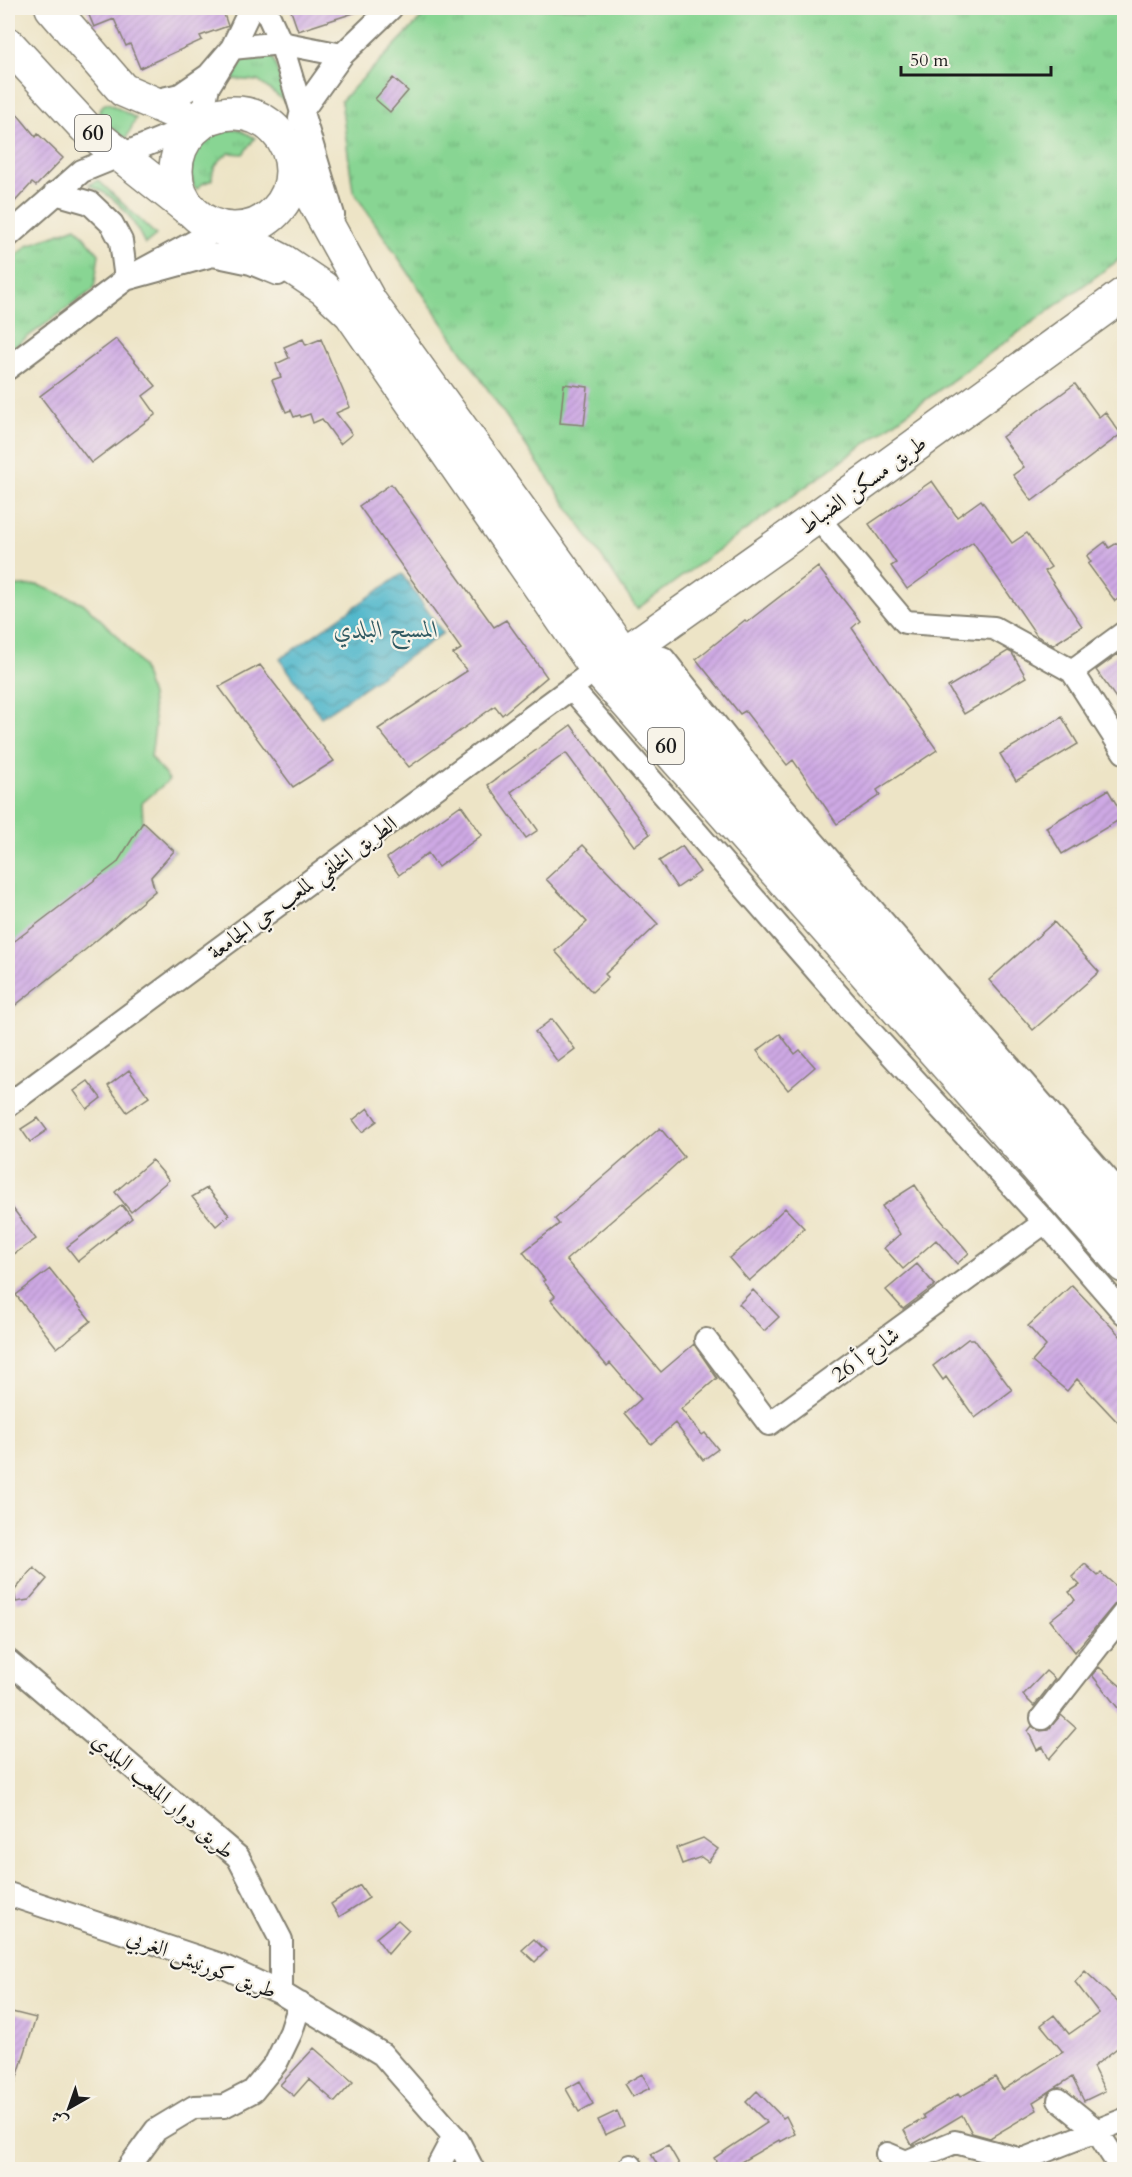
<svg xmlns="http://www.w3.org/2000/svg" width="1132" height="2177" font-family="Cardo,Amiri,serif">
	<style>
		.grass { fill: url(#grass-tufts); stroke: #527858; stroke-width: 1.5 }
		.pitch { fill: #88d593; stroke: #527858; stroke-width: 1.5 }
		.water { fill: url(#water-waves); stroke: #346973; stroke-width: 1.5 }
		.building { fill: url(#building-hatch) }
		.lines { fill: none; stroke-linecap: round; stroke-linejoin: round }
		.street-casing { stroke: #848071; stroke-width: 26 }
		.secondary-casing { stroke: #848071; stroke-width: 36 }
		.primary-casing { stroke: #848071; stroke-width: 36 }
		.street { stroke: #fff; stroke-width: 22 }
		.secondary { stroke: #fff; stroke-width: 33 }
		.primary { stroke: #fff; stroke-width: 33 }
		.labels { text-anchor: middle; stroke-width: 4.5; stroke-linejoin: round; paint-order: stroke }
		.shield { fill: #f7f3e8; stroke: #5e5c59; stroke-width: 1.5 }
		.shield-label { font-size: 21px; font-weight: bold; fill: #1c1c1c }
		.street-label { font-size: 22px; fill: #1c1c1c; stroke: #f7f3e8 }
		.water-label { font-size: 24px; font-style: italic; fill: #305a62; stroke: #f7f3e8 }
	</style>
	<defs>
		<pattern id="grass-tufts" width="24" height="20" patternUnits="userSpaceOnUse" patternTransform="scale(1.5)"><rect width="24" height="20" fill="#88d593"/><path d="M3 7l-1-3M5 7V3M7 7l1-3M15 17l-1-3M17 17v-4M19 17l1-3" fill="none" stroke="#75b67e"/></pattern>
		<pattern id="water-waves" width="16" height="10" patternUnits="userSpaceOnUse" patternTransform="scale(1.5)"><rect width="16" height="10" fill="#4db6ca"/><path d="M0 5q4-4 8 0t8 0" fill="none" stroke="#3f93a3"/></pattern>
		<pattern id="building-hatch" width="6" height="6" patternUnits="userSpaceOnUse" patternTransform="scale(1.5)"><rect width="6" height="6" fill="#cea9e4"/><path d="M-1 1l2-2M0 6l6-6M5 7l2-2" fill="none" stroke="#b091c3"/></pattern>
	</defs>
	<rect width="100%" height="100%" fill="#f7f3e8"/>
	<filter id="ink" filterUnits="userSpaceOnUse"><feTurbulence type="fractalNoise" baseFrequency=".0167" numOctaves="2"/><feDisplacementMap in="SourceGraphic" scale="12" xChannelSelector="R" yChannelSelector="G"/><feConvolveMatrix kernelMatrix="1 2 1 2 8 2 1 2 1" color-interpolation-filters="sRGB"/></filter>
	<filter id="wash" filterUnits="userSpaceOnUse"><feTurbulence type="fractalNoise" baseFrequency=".008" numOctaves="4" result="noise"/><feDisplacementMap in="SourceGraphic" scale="24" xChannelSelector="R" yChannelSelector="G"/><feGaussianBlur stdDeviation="1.35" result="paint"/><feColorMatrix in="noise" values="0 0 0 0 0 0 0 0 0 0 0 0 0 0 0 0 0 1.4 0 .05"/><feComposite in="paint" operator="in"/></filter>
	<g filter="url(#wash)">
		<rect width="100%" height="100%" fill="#ede4c6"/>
		<path class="grass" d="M431,8H1124V256L637,609L353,191L341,101Z
			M246,55L272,56L288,100L286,102L258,81L232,79Z
			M108,103L136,118L126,139L100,118L99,112L103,105Z
			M238,129L255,138L243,154L229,153C218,161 212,166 212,180L202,184L197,189L194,187L190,171L194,148H199C205,133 223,130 238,129Z
			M98,180L156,235L145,244C131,215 119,198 89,185Z
			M76,227L99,254L94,289L8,351V263L29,245Z"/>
		<path class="pitch" d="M38,585L83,603L118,636L142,666L151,696L155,726L151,757L169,780L142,803L143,822L174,851L151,877L155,891L79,955L8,1011V587Z"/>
		<path class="water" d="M402,574L443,633L321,717L280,659Z"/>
		<g id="blocks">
			<path class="building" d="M86,8H222L228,26L200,36L202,40L140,68L130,44L126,46L114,19L94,27Z
				M290,8H359L360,11L298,31Z
				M393,78L408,91L390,112L375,99Z
				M8,103L36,137L38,134L63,158L36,186L32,183L8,209Z
				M116,339L156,386L143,396L156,414L91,463L40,396Z
				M303,339L306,345L321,339L350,407L336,413L352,434L340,444L322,419L313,423L310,414L301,417L300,415L294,417L291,410L286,412L272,380L281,377L276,364L289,358L284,347Z
				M564,384L588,387L584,425L560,423Z
				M1075,384L1099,417L1105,412L1121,434L1032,501L1013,475L1024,467L1002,437Z
				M932,481L957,517L981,500L1012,543L1027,533L1051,567L1045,571L1082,626L1053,645L1037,636L973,542L907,589L891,566L896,563L869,524Z
				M391,484L494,627L506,620L547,677L502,715L495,706L409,767L378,729L467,671L453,654L461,649L359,506Z
				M1105,542L1109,548L1117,543L1125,553V594L1115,601L1088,564L1091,562L1087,556Z
				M818,567L860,621L852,628L937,750L877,790L880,795L837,824L793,760L787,765L745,711L740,714L696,659L745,620L747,622Z
				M1008,651L1012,653L1026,677L964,714L948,687Z
				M1118,654L1125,665V711L1096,670Z
				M260,665L334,761L293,787L219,687Z
				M1062,717L1078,744L1016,781L1000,754Z
				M571,725L650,834L634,846L566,753L511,792L538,830L526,838L488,785Z
				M1108,790L1124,817L1062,854L1046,827Z
				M461,805L482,835L438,867L428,853L399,875L387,858Z
				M143,822L174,851L151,877L155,891L79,955L8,1011V946L117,863Z
				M583,845L658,924L605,974L608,977L592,992L555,951L587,922L546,879Z
				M682,846L700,872L677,888L659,861Z
				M1054,922L1099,972L1033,1030L989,980Z
				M552,1019L575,1049L558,1062L535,1032Z
				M780,1034L795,1054L800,1050L815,1067L788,1090L757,1051Z
				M129,1070L149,1097L127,1112L108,1086Z
				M88,1081L101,1098L87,1109L74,1091Z
				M368,1108L377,1121L362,1132L353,1120Z
				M38,1118L47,1130L30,1142L21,1129Z
				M660,1128L684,1157L659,1180L566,1260L661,1372L694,1344L717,1378L681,1409L702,1435L705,1433L718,1449L703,1460L675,1423L651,1444L625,1413L641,1399L610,1363L607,1366L551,1300L555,1296L543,1281L545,1280L523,1252L559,1224L555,1219Z
				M152,1160L169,1180L131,1212L115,1192Z
				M915,1185L929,1206L969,1253L957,1264L936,1240L903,1269L884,1248L900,1234L882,1206Z
				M207,1188L229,1215L216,1226L192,1197Z
				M8,1202L36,1239L8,1258Z
				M122,1205L132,1218L78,1261L67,1247Z
				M785,1208L804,1228L775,1258L749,1281L729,1258L756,1236Z
				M917,1264L935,1285L903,1309L886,1290Z
				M50,1269L91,1321L57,1348L16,1295Z
				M1072,1285L1125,1341V1430L1077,1379L1067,1391L1032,1362L1046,1346L1028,1326Z
				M753,1290L779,1317L764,1331L739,1304Z
				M968,1339H974L1012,1390L975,1418L946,1377L943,1380L933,1366Z
				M1085,1564L1098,1576L1101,1573L1124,1593L1075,1652L1050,1620L1075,1600L1069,1592L1080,1585L1072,1577Z
				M34,1568L47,1579L29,1600L16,1602L14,1591Z
				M1099,1667L1125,1690V1717L1092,1675Z
				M1046,1671L1055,1679L1034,1706L1023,1695Z
				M1061,1715L1076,1728L1049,1759L1043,1747L1037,1750L1028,1731L1032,1726L1040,1731L1048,1730Z
				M703,1838L718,1849L708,1862L701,1857L682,1864L676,1848Z
				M360,1885L369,1898L339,1917L331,1904Z
				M398,1920L409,1930L388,1954L376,1938Z
				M534,1939L546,1951L535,1962L522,1950Z
				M1085,1971L1125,2009V2042L1093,2067L1105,2091L1084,2101L1072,2077L1033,2102L1037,2110L990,2138L972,2133L962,2115L912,2145L904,2130L925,2118L923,2115L958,2094L960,2097L995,2077L1003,2090L1063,2052L1041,2025L1054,2015L1069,2034L1099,2013L1075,1982Z
				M8,2011L36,2018L11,2096L8,2095Z
				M314,2048L353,2082L335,2102L309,2079L294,2096L280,2085Z
				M642,2074L650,2088L632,2097L624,2084Z
				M580,2081L593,2104L579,2112L566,2089Z
				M757,2091L783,2118L786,2116L795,2134L780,2142L779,2140L729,2169H721L714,2158L767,2123L746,2102Z
				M617,2111L624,2126L605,2135L598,2120Z
				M668,2145L682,2169H660L651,2154Z"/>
		</g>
	</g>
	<g filter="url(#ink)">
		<use href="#blocks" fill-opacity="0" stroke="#848071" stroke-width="1.5"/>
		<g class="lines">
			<g class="street-casing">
				<path id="street" d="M265,8L281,43L333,215
					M150,102L180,95L209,75L232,48L281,43L342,55
					M300,119L302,111L342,55L391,8
					M55,193L90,203L112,224L121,241L126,279L213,255L251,263L278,274
					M8,236L82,171L200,123L208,87L232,48L251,8
					M8,368L126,279L220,228
					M817,517L905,622L994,628L1072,671L1124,752
					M628,651L663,658L763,784L1124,1198
					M1072,671L1124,633
					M571,688L858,1018L1045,1222L1124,1313
					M8,1105L583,679
					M706,1340L769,1424L1045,1222
					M8,1661L238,1857L281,1940V1993
					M1042,1718L1124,1613
					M8,1894L218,1964L281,1993L382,2054L458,2141L473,2170
					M1059,2100L1096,2130L1122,2170
					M887,2154L906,2162L955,2142L1022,2160
					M129,2167L156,2130L194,2107L224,2106L253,2091L276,2063L291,2032L300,2004
					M1009,2169L1022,2160L1124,2120
					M436,2170L454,2136
					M631,2170V2166"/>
			</g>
			<g class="secondary-casing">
				<path id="secondary" d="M600,666L628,651L817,517L1124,294"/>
			</g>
			<g class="primary-casing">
				<path id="primary" d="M52,8L123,90L200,123
					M8,44L85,127L187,208
					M176 171a58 58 0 1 1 116 0a58 58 0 1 1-116 0Z
					M291,159L370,302L624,654L1124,1227
					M220,228L283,261L323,288L351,314L596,668L1124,1266"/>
			</g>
			<use href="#street" class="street"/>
			<use href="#secondary" class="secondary"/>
			<use href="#primary" class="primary"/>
		</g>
	</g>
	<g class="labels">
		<g class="shield">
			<rect x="75" y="115" width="36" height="36" rx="4.5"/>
			<rect x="648" y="728" width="36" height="36" rx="4.5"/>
		</g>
		<g class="shield-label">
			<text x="93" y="140">60</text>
			<text x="666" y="753">60</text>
		</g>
		<g class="street-label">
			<text transform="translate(862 484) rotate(-36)" y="8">طريق مسكن الضباط</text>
			<text transform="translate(302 887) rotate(-36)" y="8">الطريق الخلفي لملعب حي الجامعة</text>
			<text transform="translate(865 1354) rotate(-36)" y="8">شارع أ 26</text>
			<text transform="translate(164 1795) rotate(41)" y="8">طريق دوار الملعب البلدي</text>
			<text transform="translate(202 1963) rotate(21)" y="8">طريق كورنيش الغربي</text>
		</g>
		<g class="water-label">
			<text x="386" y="637">المسبح البلدي</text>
		</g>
	</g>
	<rect width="1132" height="2177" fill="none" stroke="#f7f3e8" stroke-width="30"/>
	<g transform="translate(69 2108) rotate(220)" stroke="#f7f3e8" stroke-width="4.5" paint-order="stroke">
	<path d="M0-4.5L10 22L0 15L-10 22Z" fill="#1c1c1c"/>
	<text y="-9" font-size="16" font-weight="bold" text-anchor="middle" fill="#1c1c1c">ش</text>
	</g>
	<path d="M901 66v9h150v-9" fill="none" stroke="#1c1c1c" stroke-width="3"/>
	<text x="910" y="66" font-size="18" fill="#1c1c1c" stroke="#f7f3e8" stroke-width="4.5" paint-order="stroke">50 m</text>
</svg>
